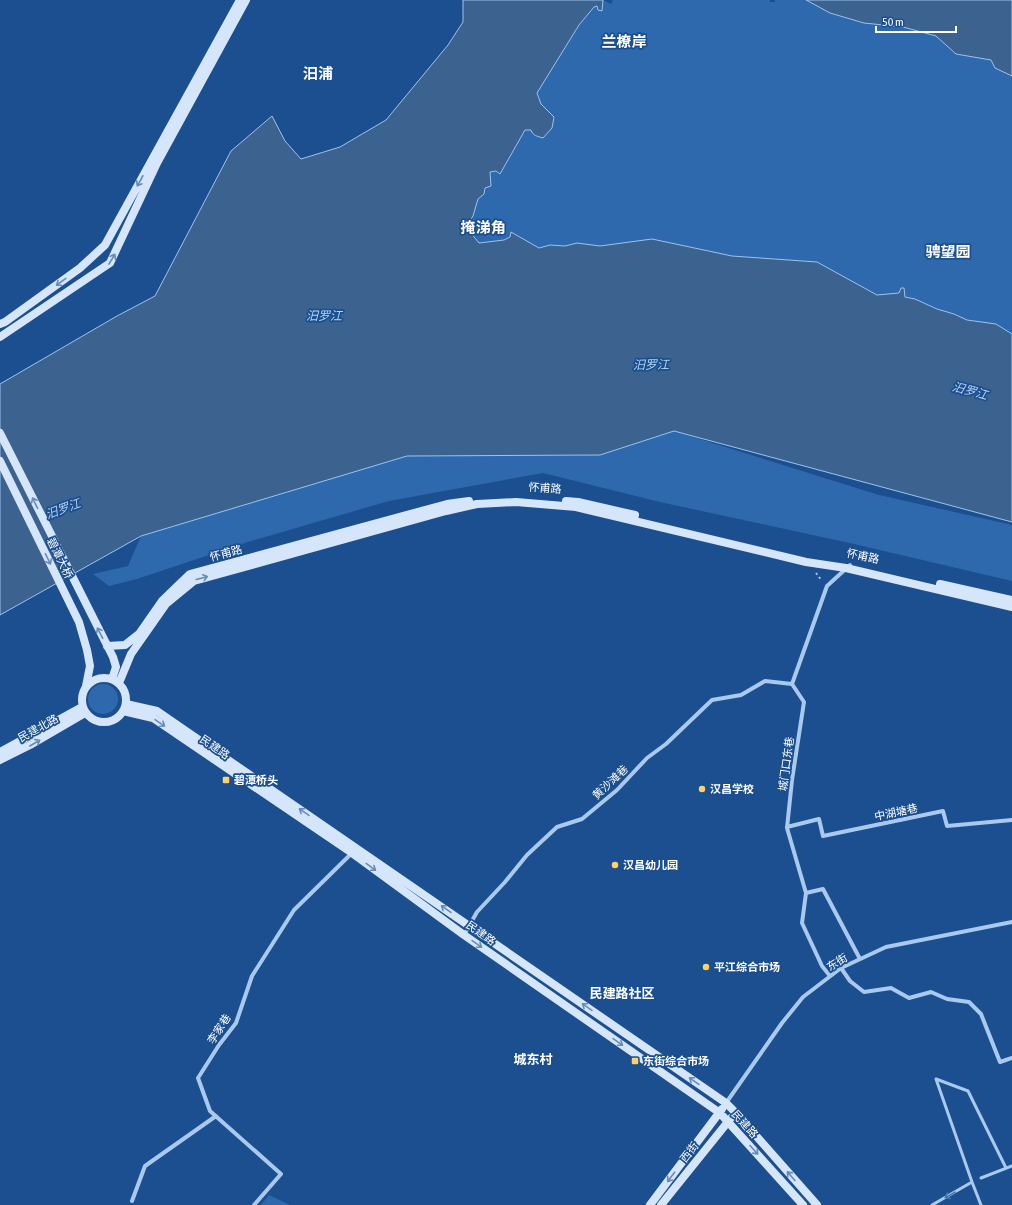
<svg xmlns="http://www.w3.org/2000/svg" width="1012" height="1205" font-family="'Asap Condensed','Noto Sans SC',sans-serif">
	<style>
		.green { fill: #2e69ad }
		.water { fill: #3c6290; stroke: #9cc4f0 }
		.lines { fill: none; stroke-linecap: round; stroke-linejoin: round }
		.path { stroke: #a9c9ee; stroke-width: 2; stroke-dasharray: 2 3; stroke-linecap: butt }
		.lane { stroke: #a9c9ee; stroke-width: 3 }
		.street { stroke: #a9c9ee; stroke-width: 4 }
		.secondary { stroke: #d6e6fa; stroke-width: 8 }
		.oneway { stroke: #668bba }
		.oneway2 { stroke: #4674ac }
		.poi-dot { fill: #ffd166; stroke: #1b4f8f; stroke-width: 1.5 }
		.labels { text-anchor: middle; stroke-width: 3.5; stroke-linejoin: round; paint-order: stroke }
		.street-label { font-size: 11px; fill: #fff; stroke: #1b4f8f }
		.poi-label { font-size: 11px; font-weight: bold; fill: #fff; stroke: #1b4f8f; text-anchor: start }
		.water-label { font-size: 12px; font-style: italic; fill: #b5d3f5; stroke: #1b4f8f }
		.quarter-label { font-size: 13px; font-weight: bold; fill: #fff; stroke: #1b4f8f }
		.district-label { font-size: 15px; font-weight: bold; fill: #fff; stroke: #1b4f8f }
	</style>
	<rect width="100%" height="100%" fill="#1b4f8f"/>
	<path class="green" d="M603,0L611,4L613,0H770V2H775V0H806L830,13L864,23L903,27L936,36L956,54L991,60L995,68L1012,76V334L996,324L967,320L954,314L937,309L915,299L905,297L900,293L877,295L817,262L732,256L652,239L599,246L577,243L565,246L550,245L539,248L511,232L510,237L504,240L479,244L466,227L473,216L478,199L484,194L485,188L491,186L490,172L496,171L500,174L525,130H531L554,117L541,104L537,93L579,25L594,7L602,5Z
		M674,431L879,495L1012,525V581L854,544L660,502L543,473L389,501L251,541L137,579L109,586L93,574L128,566L141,536L407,456L600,455Z
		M88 699a15 15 0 1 1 30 0a15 15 0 1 1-30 0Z
		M269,1195L290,1205H261Z"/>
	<path class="water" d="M463,0H603L602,11L598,10L597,6L594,7L579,25L537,93L541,104L554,117L552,128L543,138C537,136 533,136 531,130H525L500,174L496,171L490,172L491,186L485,188L484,194L478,199L473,216L466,227L479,243L504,240L510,237L511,232L539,248L550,245L565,246L577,243L600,246L652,239L732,256L817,262L877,295L899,293L901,288H904L905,297L915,299L937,309L954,314L967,320L996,324L1012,334V522L674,431L600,455L407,456L141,536L0,615V384L117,316L155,296L231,151L272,116L285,141L301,159L340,147L386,120L448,45L463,22Z
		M806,0H1012V76L995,68L991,60L956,54L936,36L903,27L864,23L830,13Z"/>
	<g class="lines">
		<path class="path" d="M816,573L822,581"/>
		<path class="lane" d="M981,1178L1012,1166
			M972,1182L936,1079L968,1091L1006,1168
			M932,1205L972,1182L981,1205"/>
		<path class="street" d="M787,827L819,819L823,836L943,811L947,826L1012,820
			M806,893L823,889L860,959
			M464,935L477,912L505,882L527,855L557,827L582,819L617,790L647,758L666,744L712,700L741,695L765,681L792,684
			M841,968L850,981L864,992L891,988L909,998L931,992L947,999L969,1002L981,1014L1000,1062L1012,1058
			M830,976L822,966L802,923L806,893L787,828L792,780L804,702L792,684L827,586L850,565
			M726,1103L782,1023L803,997L841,968L886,947L1012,922
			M132,1201L145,1166L216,1116
			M254,1205L281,1174L210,1111L198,1078L219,1045L236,1023L252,976L294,910L352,853"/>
		<path class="secondary" d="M0,324L5,322L80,268L105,245L240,0
			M0,337L110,263L157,163L246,0
			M0,433L113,657L116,667L112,679
			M0,461L79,622L87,650L90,666L86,686
			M566,501L578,502L635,515
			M940,584L1012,600
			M107,646L125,645L139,634L162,601L190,574L447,504L469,501
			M82 700a22 22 0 1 1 44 0a22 22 0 1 1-44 0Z
			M119,683L131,654L166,604L194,581L446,511L477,504L516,502L576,507L806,562L846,568L1012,607
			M126,704L157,711L726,1103L736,1113L817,1205
			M123,711L153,718L352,853L464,935L720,1113L803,1205
			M0,752L82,707
			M0,760L30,745L85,713
			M650,1205L722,1109
			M661,1205L731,1118"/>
	</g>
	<defs><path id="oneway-shaft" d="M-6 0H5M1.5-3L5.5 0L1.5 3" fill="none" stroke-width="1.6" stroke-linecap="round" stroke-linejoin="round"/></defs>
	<g class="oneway">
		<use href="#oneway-shaft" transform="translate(140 181) rotate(119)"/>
		<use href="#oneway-shaft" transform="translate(112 259) rotate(-59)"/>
		<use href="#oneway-shaft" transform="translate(61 282) rotate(144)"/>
		<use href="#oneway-shaft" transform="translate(35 503) rotate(-116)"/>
		<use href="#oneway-shaft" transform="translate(48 559) rotate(64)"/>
		<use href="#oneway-shaft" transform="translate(202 578) rotate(-15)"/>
		<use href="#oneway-shaft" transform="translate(100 633) rotate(-117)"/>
		<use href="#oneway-shaft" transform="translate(160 723) rotate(34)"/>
		<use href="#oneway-shaft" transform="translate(35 743) rotate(-30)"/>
		<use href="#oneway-shaft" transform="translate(304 812) rotate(-145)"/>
		<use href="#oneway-shaft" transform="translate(371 867) rotate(36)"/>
		<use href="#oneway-shaft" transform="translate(446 909) rotate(-145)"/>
		<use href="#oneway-shaft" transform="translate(477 944) rotate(35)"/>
		<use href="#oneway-shaft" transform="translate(587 1007) rotate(-145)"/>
		<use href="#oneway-shaft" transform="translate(618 1042) rotate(35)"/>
		<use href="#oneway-shaft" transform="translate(694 1081) rotate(-145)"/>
		<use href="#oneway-shaft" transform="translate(754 1150) rotate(48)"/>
		<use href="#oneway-shaft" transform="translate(791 1176) rotate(-131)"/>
		<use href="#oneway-shaft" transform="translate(671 1177) rotate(127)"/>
	</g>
	<use class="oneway2" href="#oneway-shaft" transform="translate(950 1195) rotate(151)"/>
	<g class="poi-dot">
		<rect x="222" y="776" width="8" height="8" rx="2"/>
		<circle cx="702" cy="789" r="4"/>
		<circle cx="615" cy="865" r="4"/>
		<circle cx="706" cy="967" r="4"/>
		<rect x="631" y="1057" width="8" height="8" rx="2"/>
	</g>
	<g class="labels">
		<g class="street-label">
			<text transform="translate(545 488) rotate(4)" y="4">怀甫路</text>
			<text transform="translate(226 553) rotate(-15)" y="4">怀甫路</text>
			<text transform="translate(863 556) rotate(12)" y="4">怀甫路</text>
			<text transform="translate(60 558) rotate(64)" y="4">碧潭大桥</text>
			<text transform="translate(38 728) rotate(-29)" y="4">民建北路</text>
			<text transform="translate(215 747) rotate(34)" y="4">民建路</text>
			<text transform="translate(786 764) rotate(-82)" y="4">城门口东巷</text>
			<text transform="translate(610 782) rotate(-43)" y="4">黄沙滩巷</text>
			<text transform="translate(896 812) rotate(-12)" y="4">中湖塘巷</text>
			<text transform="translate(481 933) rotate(35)" y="4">民建路</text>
			<text transform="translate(837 962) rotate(-32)" y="4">东街</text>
			<text transform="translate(219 1029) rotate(-57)" y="4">李家巷</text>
			<text transform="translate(745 1124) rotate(48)" y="4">民建路</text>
			<text transform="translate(689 1152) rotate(-52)" y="4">西街</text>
		</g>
		<g class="poi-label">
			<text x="234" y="784">碧潭桥头</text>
			<text x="710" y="793">汉昌学校</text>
			<text x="623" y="869">汉昌幼儿园</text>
			<text x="714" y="971">平江综合市场</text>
			<text x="643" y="1065">东街综合市场</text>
		</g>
		<g class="water-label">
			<text x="324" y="320">汨罗江</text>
			<text transform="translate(651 365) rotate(-1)" y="4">汨罗江</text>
			<text transform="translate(970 391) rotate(15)" y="4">汨罗江</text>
			<text transform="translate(63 509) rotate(-20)" y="4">汨罗江</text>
		</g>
		<g class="quarter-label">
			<text x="622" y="998">民建路社区</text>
			<text x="533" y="1064">城东村</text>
		</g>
		<g class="district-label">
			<text x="624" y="47">兰橑岸</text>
			<text x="318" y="79">汨浦</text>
			<text x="483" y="233">掩涕角</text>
			<text x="948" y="257">骋望园</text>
		</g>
	</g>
	<path d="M876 26v6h80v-6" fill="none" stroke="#ffffff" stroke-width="2"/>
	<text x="882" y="26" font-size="12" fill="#ffffff" stroke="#1b4f8f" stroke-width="3" paint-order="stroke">50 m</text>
</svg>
